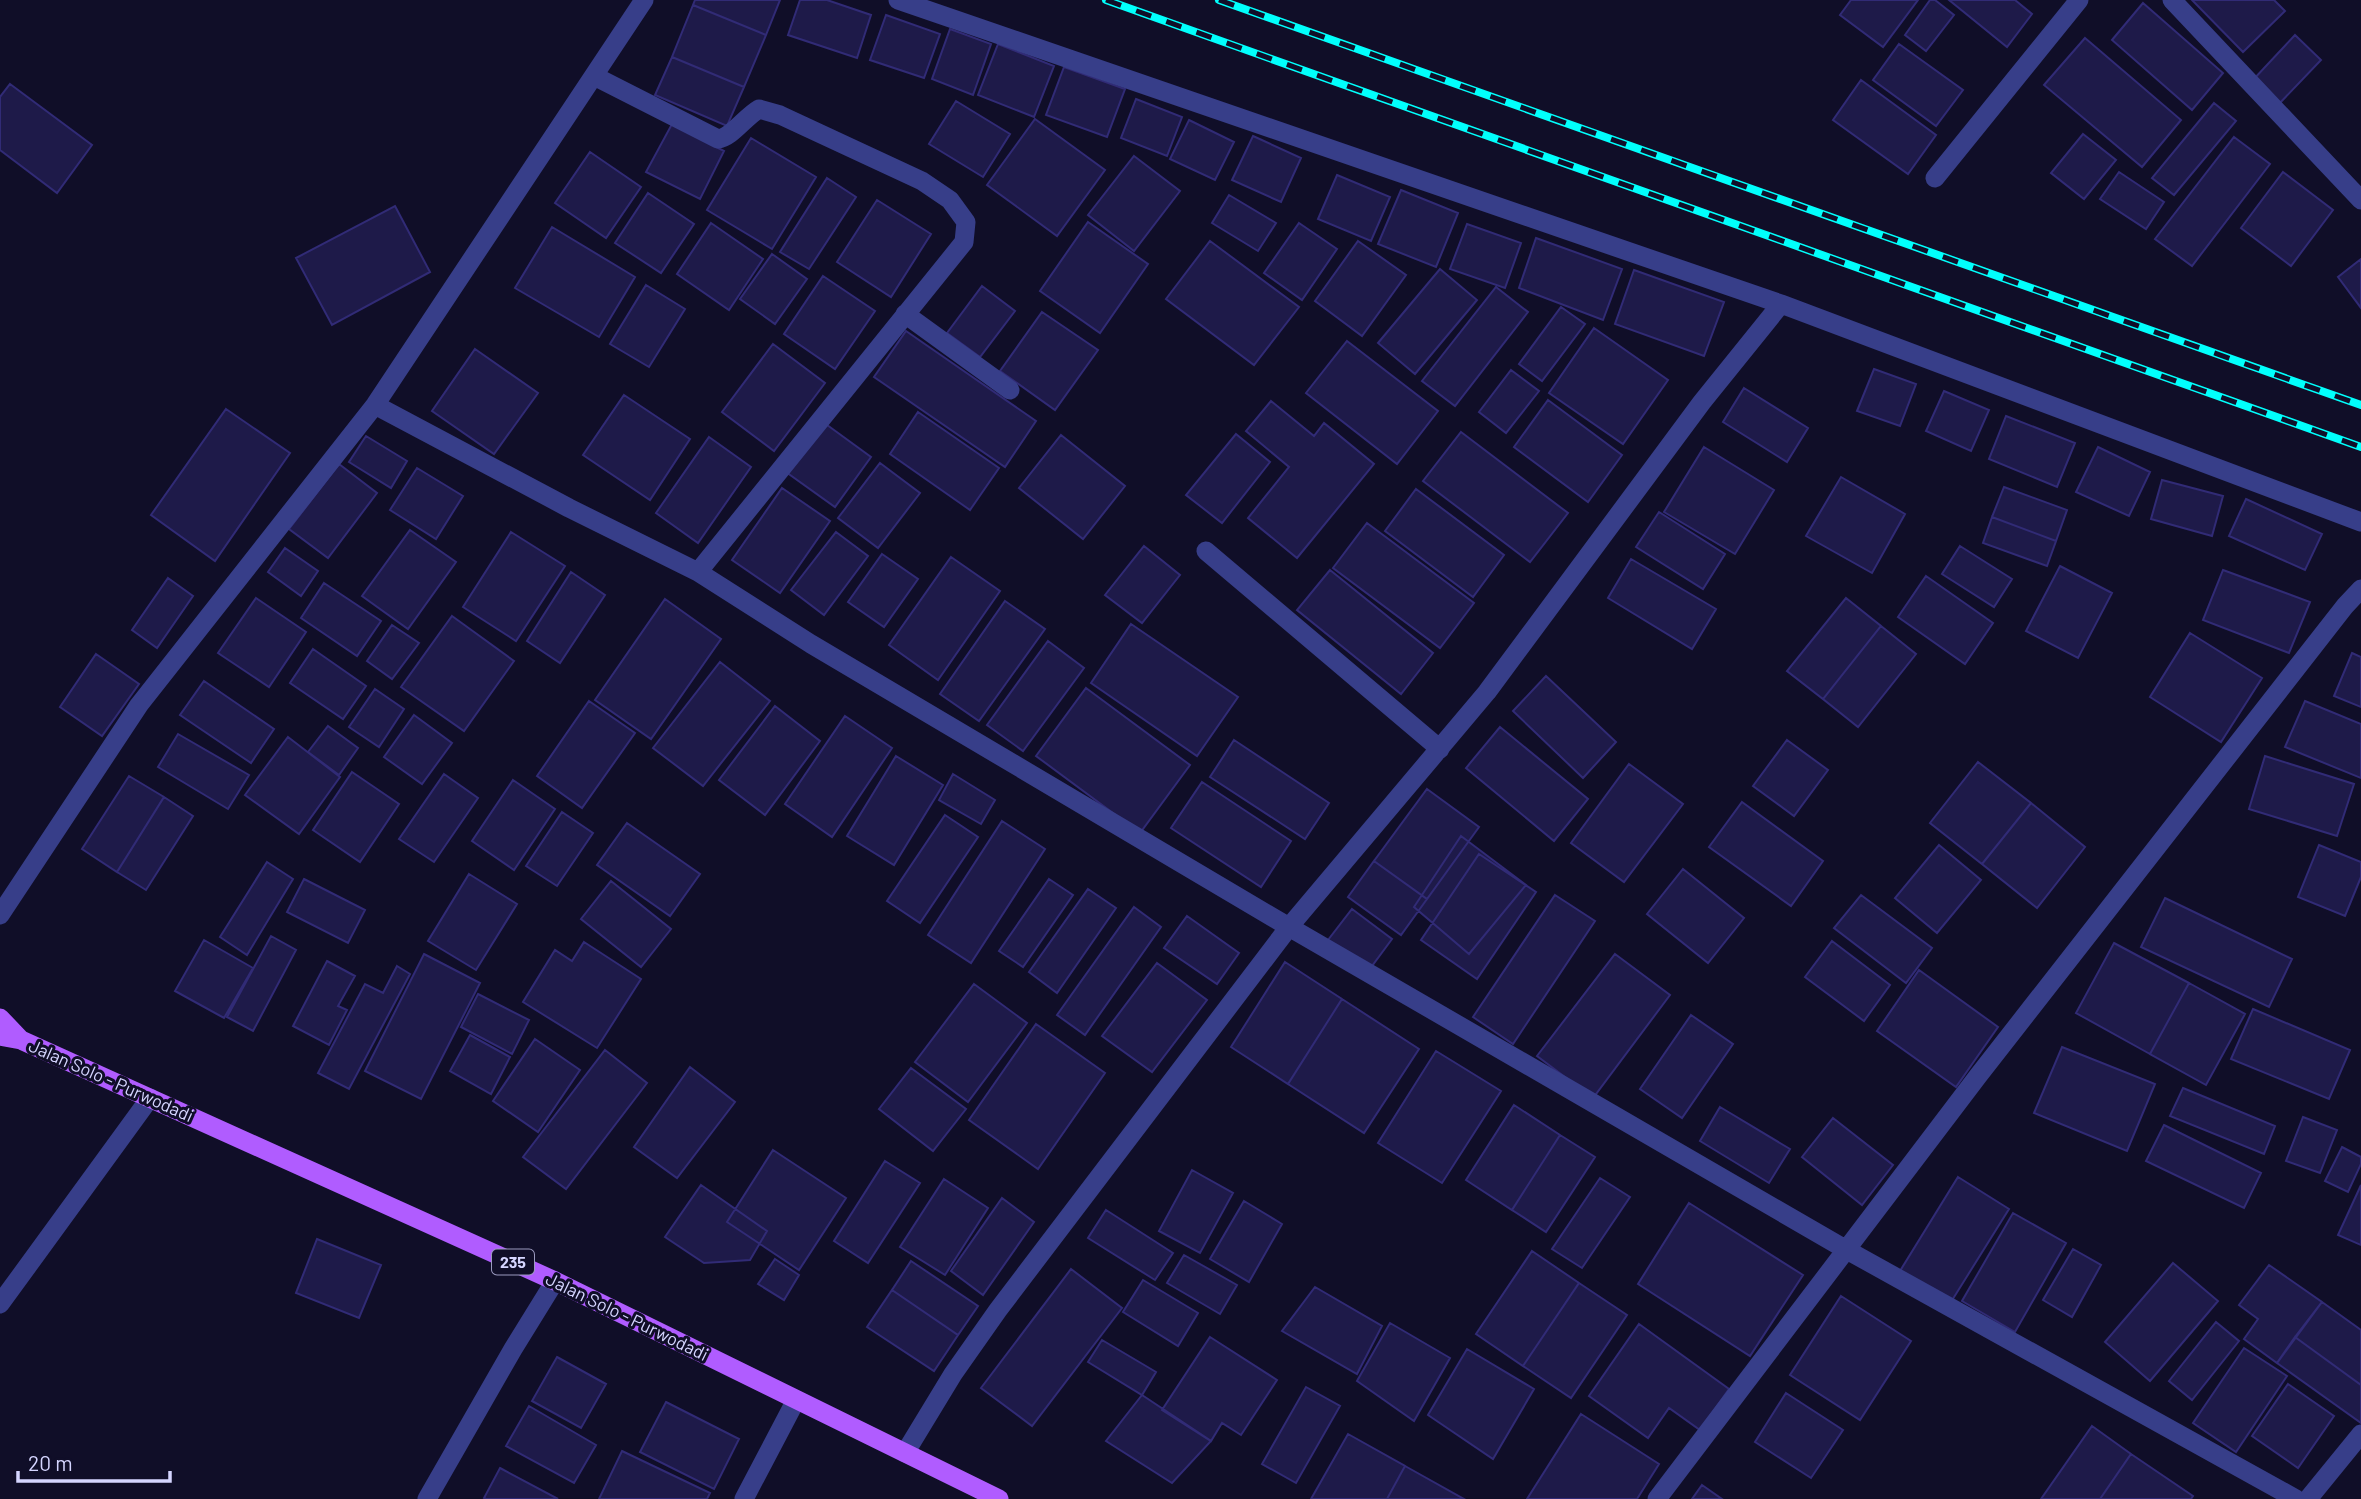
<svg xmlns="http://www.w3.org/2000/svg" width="2361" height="1499" font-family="Barlow,sans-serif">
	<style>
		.building { fill: #1e1a49; stroke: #312b76; stroke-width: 2 }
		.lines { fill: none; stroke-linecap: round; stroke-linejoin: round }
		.service { stroke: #373e89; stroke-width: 19 }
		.minor { stroke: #373e89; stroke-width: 19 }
		.primary { stroke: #b05cff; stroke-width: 19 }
		.rail-casing { stroke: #01fffc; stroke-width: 8 }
		.rail { stroke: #100e28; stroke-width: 5; stroke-dasharray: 16; stroke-linecap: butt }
		.labels { text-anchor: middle; stroke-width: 6; stroke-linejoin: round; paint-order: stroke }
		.shield { fill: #100e28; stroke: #9a99be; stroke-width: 2 }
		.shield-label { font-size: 16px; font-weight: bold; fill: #d5d5ff }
		.street-label { font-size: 18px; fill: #d5d5ff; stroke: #100e28 }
	</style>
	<rect width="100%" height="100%" fill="#100e28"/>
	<path class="building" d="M695,0H780L766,35L693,5Z
		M800,0H827L871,15L857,58L788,35Z
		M1851,0H1918L1883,47L1840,15Z
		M1930,0H1935L1954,15L1926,51L1905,35Z
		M1949,0H2015L2032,14L2007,47Z
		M2192,0H2274L2285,11L2243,52Z
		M2143,3L2223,73L2192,110L2112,40Z
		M693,5L766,35L744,87L672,57Z
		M886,15L940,34L924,78L870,60Z
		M950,29L991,44L973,95L932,79Z
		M2295,35L2321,60L2277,106L2252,81Z
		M2085,38L2181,120L2142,167L2044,85Z
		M998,44L1054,66L1034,117L978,95Z
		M1899,44L1963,90L1936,126L1873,80Z
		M672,57L744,87L727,126L655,95Z
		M1064,67L1125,89L1107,137L1046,115Z
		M1861,80L1936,135L1908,174L1833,120Z
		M10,84L92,145L57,193L0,150V97Z
		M1136,99L1182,117L1167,156L1121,138Z
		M956,101L1010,134L983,177L929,144Z
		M2214,103L2236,121L2174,195L2152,178Z
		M1035,119L1105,170L1057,236L987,185Z
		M1189,120L1234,142L1215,180L1170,159Z
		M672,124L724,151L700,199L646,172Z
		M2083,134L2116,160L2084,199L2051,173Z
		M1253,136L1301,158L1281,202L1232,180Z
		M2234,137L2270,164L2192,266L2155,239Z
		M751,138L816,177L772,249L707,210Z
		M590,152L641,187L606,238L555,203Z
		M1134,156L1180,191L1134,251L1088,215Z
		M2119,172L2164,202L2146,229L2100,199Z
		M2283,172L2333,210L2291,266L2241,228Z
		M1337,175L1390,197L1371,241L1318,219Z
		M827,178L856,197L809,269L780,252Z
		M1401,190L1458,213L1436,267L1378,244Z
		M648,193L694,224L661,273L615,243Z
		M1229,195L1276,223L1258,251L1212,223Z
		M877,200L931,234L891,297L837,262Z
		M395,206L430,272L332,325L296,258Z
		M1088,222L1148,264L1100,333L1040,291Z
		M711,223L763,259L729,310L677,274Z
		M1299,223L1337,249L1302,300L1264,273Z
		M1467,224L1521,243L1505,288L1450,269Z
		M552,227L635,277L599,337L515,288Z
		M1536,238L1622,269L1603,320L1519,288Z
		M1210,241L1299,307L1254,365L1166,299Z
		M1358,241L1406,275L1362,336L1315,301Z
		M772,254L807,279L775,324L740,299Z
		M2361,259V308L2338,277Z
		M1440,269L1477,300L1415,374L1378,343Z
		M1634,270L1724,302L1704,356L1615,324Z
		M823,276L875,311L835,369L784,334Z
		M646,285L685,309L649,367L610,344Z
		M982,286L1015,311L980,357L947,333Z
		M1496,287L1528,312L1455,406L1422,381Z
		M1561,307L1585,324L1542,381L1519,364Z
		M1042,312L1098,350L1055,410L1000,371Z
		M1594,328L1668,380L1623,444L1549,393Z
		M906,331L1036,421L1005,467L874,377Z
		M1347,341L1438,411L1397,464L1306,393Z
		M773,344L825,383L774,451L722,412Z
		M475,349L538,393L494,454L432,411Z
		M1874,369L1916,384L1900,426L1857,411Z
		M1511,370L1539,391L1506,433L1479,412Z
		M1744,388L1808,428L1787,462L1723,422Z
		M1944,391L1989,410L1971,451L1926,431Z
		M624,395L690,439L650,500L583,455Z
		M1548,400L1622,455L1588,502L1514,447Z
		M1271,401L1314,436L1324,423L1374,464L1297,558L1248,518L1289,467L1246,431Z
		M226,409L290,453L215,561L151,515Z
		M918,412L999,468L970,510L890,454Z
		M2006,416L2075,443L2057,487L1989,459Z
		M823,422L871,457L835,507L786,472Z
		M1461,432L1568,513L1530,562L1423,481Z
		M1236,434L1270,462L1222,523L1186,495Z
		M1061,435L1125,486L1083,539L1019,488Z
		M366,436L407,461L391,488L349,462Z
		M709,437L751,467L698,543L656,513Z
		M1704,447L1774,490L1735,554L1664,512Z
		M2098,447L2150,472L2129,516L2076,492Z
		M880,463L920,493L878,548L838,518Z
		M339,464L377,493L328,558L289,529Z
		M417,468L463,496L436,539L390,510Z
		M1841,477L1905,514L1872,573L1806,536Z
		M2162,480L2223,496L2212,536L2151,519Z
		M2004,487L2067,510L2056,541L1992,517Z
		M782,488L830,521L780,593L732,560Z
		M1416,489L1504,555L1473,597L1385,531Z
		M2246,499L2322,534L2305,570L2229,536Z
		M1659,512L1725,554L1703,589L1636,547Z
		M1992,517L2056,541L2047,566L1983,543Z
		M1367,523L1474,603L1440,648L1333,568Z
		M410,530L456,562L408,629L362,596Z
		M511,532L565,566L516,641L463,607Z
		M836,532L868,556L824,615L791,590Z
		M1144,546L1180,575L1142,623L1105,595Z
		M1960,546L2012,579L1994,607L1942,574Z
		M285,548L318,571L301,596L268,572Z
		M882,554L918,579L884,627L848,602Z
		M951,557L1000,591L938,680L889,645Z
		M1631,559L1716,609L1692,649L1608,598Z
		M2060,566L2112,593L2078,658L2026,631Z
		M1330,570L1433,653L1401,694L1297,610Z
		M2223,570L2310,602L2289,653L2203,620Z
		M571,572L605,595L560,663L527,641Z
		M1926,576L1993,623L1965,664L1898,617Z
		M168,578L193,596L157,648L132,630Z
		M324,583L381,621L357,656L301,618Z
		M256,598L306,632L269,687L218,653Z
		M1846,598L1881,626L1823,699L1787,671Z
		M665,599L721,639L651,739L595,700Z
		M1005,601L1045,629L979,721L940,694Z
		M452,616L514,661L464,731L401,687Z
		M1131,624L1238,697L1197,756L1091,683Z
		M392,625L419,643L392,679L367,661Z
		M1881,626L1916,654L1858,727L1823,699Z
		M2190,633L2262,678L2221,742L2150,697Z
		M1048,641L1084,668L1023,751L987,725Z
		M313,649L366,686L343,719L290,683Z
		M2352,653L2361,657V707L2334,696Z
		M96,654L139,684L102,736L60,707Z
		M720,662L770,701L703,786L653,748Z
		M1546,676L1616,742L1583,778L1513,711Z
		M204,681L274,729L251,763L180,715Z
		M1086,688L1190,765L1140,833L1036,756Z
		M375,689L404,709L379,747L349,727Z
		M589,701L635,733L582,808L537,776Z
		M2305,701L2361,724V778L2285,747Z
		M775,706L820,741L765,815L719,780Z
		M414,715L452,743L422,784L384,757Z
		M845,716L892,748L832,837L785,804Z
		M328,726L358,748L339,775L308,752Z
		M1500,727L1588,799L1554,841L1466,768Z
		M178,734L249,775L228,809L158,767Z
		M288,737L340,777L299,834L245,795Z
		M1234,740L1329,803L1305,839L1210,777Z
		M1787,740L1828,770L1794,816L1753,786Z
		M896,756L943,785L894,865L847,836Z
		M2265,756L2354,784L2337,836L2249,809Z
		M1978,762L2031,803L1982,864L1930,823Z
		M1629,764L1683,804L1624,882L1571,843Z
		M352,772L399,804L360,862L313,830Z
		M444,774L478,798L434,862L399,839Z
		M953,774L995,800L981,824L939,800Z
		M129,776L164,797L117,872L82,849Z
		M513,780L555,809L514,870L472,841Z
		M1202,782L1291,841L1261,887L1171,828Z
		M1427,789L1479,827L1427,899L1374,861Z
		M164,797L193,816L146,890L117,872Z
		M1742,802L1823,861L1791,906L1709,847Z
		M2031,803L2085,847L2037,908L1982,864Z
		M562,812L593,833L557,886L526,866Z
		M945,815L978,837L920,923L887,901Z
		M1002,821L1045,849L971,963L928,935Z
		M627,823L700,874L670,916L597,865Z
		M1461,836L1526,885L1469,954L1414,907Z
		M1939,845L1981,880L1937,933L1895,898Z
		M2319,845L2361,862V877L2345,916L2298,897Z
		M1479,854L1536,892L1477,979L1421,940Z
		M1374,861L1427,899L1401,935L1348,897Z
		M267,862L293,879L247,955L220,937Z
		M1683,869L1744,918L1708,963L1647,914Z
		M469,874L517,904L476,970L428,941Z
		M304,879L365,910L348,943L287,912Z
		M1049,879L1073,895L1023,967L999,951Z
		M611,881L671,929L641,967L581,919Z
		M1088,889L1116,908L1057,993L1029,972Z
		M1555,895L1595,921L1513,1044L1473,1017Z
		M1861,895L1932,948L1906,983L1834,928Z
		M2165,898L2292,959L2269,1007L2141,947Z
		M1134,907L1161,927L1085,1035L1057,1015Z
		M1352,909L1392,939L1369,970L1328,940Z
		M1187,916L1239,953L1217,984L1164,948Z
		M271,936L296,950L253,1031L227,1017Z
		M204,940L253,968L224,1018L175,991Z
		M1832,941L1890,985L1864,1021L1805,977Z
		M584,942L641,979L597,1048L523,1002L555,950L572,961Z
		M2114,943L2189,983L2150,1054L2076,1013Z
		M424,954L480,983L421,1099L365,1071Z
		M1615,954L1670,995L1593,1098L1537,1056Z
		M327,961L355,976L338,1006L347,1010L329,1045L293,1026Z
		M1285,962L1342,999L1288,1084L1231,1047Z
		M1157,963L1207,1000L1152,1072L1102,1036Z
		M397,966L410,974L349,1089L318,1073L365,984L383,993Z
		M1919,970L1998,1027L1956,1087L1877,1031Z
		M2189,983L2245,1014L2206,1085L2150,1054Z
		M974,984L1027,1023L968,1102L915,1062Z
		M478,994L529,1020L512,1054L461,1027Z
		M1342,999L1419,1049L1364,1133L1288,1084Z
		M2253,1009L2350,1050L2329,1099L2231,1059Z
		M1691,1015L1733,1044L1682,1118L1640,1089Z
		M1036,1024L1105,1073L1038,1169L969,1120Z
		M470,1035L510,1057L491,1094L450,1071Z
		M535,1039L580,1070L538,1132L493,1101Z
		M2062,1047L2155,1084L2127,1151L2034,1113Z
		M605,1050L647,1083L566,1189L523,1157Z
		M1436,1051L1501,1091L1442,1183L1378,1143Z
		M690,1067L735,1102L677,1178L634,1147Z
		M911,1068L966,1109L933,1151L879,1109Z
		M2183,1088L2275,1126L2264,1154L2170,1116Z
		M1514,1105L1560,1135L1512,1210L1466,1180Z
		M1720,1107L1790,1149L1769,1183L1700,1141Z
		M2303,1117L2337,1130L2320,1173L2286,1161Z
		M1833,1118L1893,1165L1862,1205L1802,1157Z
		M2164,1125L2261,1173L2244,1208L2146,1161Z
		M1560,1135L1595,1157L1546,1232L1512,1210Z
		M2342,1147L2361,1157V1164L2348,1192L2325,1181Z
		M773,1150L846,1198L799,1270L727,1222Z
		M885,1161L920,1183L868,1263L834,1241Z
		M1192,1170L1233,1193L1200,1253L1159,1231Z
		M1958,1177L2009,1209L1951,1302L1900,1271Z
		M1600,1178L1630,1197L1582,1268L1552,1249Z
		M944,1179L988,1208L945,1275L900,1247Z
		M701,1185L767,1231L750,1260L704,1263L665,1237Z
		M2361,1185V1245L2338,1235Z
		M1002,1198L1034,1222L983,1295L951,1271Z
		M1244,1201L1282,1224L1249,1282L1210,1259Z
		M1689,1203L1803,1275L1750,1356L1638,1284Z
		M1106,1210L1173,1253L1155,1280L1088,1238Z
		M2013,1213L2066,1243L2015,1332L1962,1301Z
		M317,1239L381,1265L359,1318L296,1293Z
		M2073,1249L2101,1265L2072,1317L2043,1300Z
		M1532,1251L1579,1283L1523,1366L1476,1334Z
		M1184,1255L1237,1285L1220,1314L1167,1283Z
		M775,1259L799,1275L784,1300L758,1284Z
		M911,1261L978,1306L958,1335L892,1290Z
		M2173,1263L2218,1301L2150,1381L2105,1342Z
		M2269,1265L2322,1302L2277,1363L2244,1339L2258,1319L2239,1305Z
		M1071,1269L1122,1308L1032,1426L981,1388Z
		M1143,1280L1198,1313L1178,1346L1123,1312Z
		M1579,1283L1627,1315L1571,1398L1523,1366Z
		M1315,1287L1382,1326L1357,1374L1282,1331Z
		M892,1290L958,1335L934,1371L867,1327Z
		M1841,1296L1911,1341L1860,1420L1790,1375Z
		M2322,1302L2361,1330V1385L2295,1337Z
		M2216,1322L2239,1341L2192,1400L2169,1381Z
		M1390,1323L1450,1358L1414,1421L1357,1381Z
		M1639,1324L1729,1389L1700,1430L1669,1408L1648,1438L1589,1396Z
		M1210,1337L1277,1380L1241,1435L1222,1423L1211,1441L1162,1410Z
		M2295,1337L2361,1385V1423L2277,1363Z
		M1102,1340L1156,1372L1142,1395L1088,1362Z
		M2244,1348L2287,1376L2236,1452L2193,1423Z
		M1467,1349L1534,1389L1493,1459L1428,1415Z
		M557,1357L606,1384L581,1428L532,1401Z
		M2288,1384L2334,1416L2298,1468L2252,1436Z
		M1306,1387L1340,1406L1296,1483L1262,1464Z
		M1786,1393L1843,1430L1811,1478L1755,1442Z
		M1142,1395L1211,1441L1172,1483L1106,1441Z
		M666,1402L739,1439L714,1489L640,1452Z
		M529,1406L596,1445L574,1483L506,1446Z
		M1581,1414L1659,1464L1637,1499H1527Z
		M2092,1426L2131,1454L2100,1499H2041Z
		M1348,1434L1405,1466L1387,1499H1311Z
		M622,1451L710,1493L707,1499H599Z
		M2131,1454L2193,1496L2191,1499H2100Z
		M1405,1466L1464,1499H1387Z
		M500,1468L558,1499H486L484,1498Z
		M1702,1485L1722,1499H1692Z"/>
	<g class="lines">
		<path class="service" d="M0,1304L150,1098"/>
		<path class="minor" d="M898,0L1781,304L2361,522
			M2172,0L2361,200
			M594,76L718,139C731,138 745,117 759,109L780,115L922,181L950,200L966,222L964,242L698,572
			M1935,178L2079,0
			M905,314L1010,390
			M375,405L569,508L698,572L811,644L1289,927L1845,1249L2296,1499
			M1206,551L1440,749
			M0,915L139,705L375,405L644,0
			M905,1453L953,1374L998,1310L1289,927L1487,692L1702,402L1781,304
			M427,1499L513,1349L555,1281
			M744,1499L796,1400
			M1657,1499L1978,1076L2345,606L2361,589
			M2308,1499L2361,1434"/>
		<path class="primary" d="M0,1018L21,1040
			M0,1036L21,1040L555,1281L999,1499"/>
		<g class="rail-casing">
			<path id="rail" d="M1106,0L2361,447
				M1219,0L2361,405"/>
		</g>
		<use href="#rail" class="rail"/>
	</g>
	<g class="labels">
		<rect class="shield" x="492" y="1249.5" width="42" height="25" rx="5"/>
		<g class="shield-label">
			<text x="513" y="1268">235</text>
		</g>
		<g class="street-label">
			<text transform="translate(111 1081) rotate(24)" y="6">Jalan Solo - Purwodadi</text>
			<text transform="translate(627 1317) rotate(26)" y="6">Jalan Solo - Purwodadi</text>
		</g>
	</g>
	<path d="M18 1471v10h152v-10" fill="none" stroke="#d5d5ff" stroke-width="3.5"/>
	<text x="28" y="1471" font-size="21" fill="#d5d5ff" stroke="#100e28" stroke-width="5" paint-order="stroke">20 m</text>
</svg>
